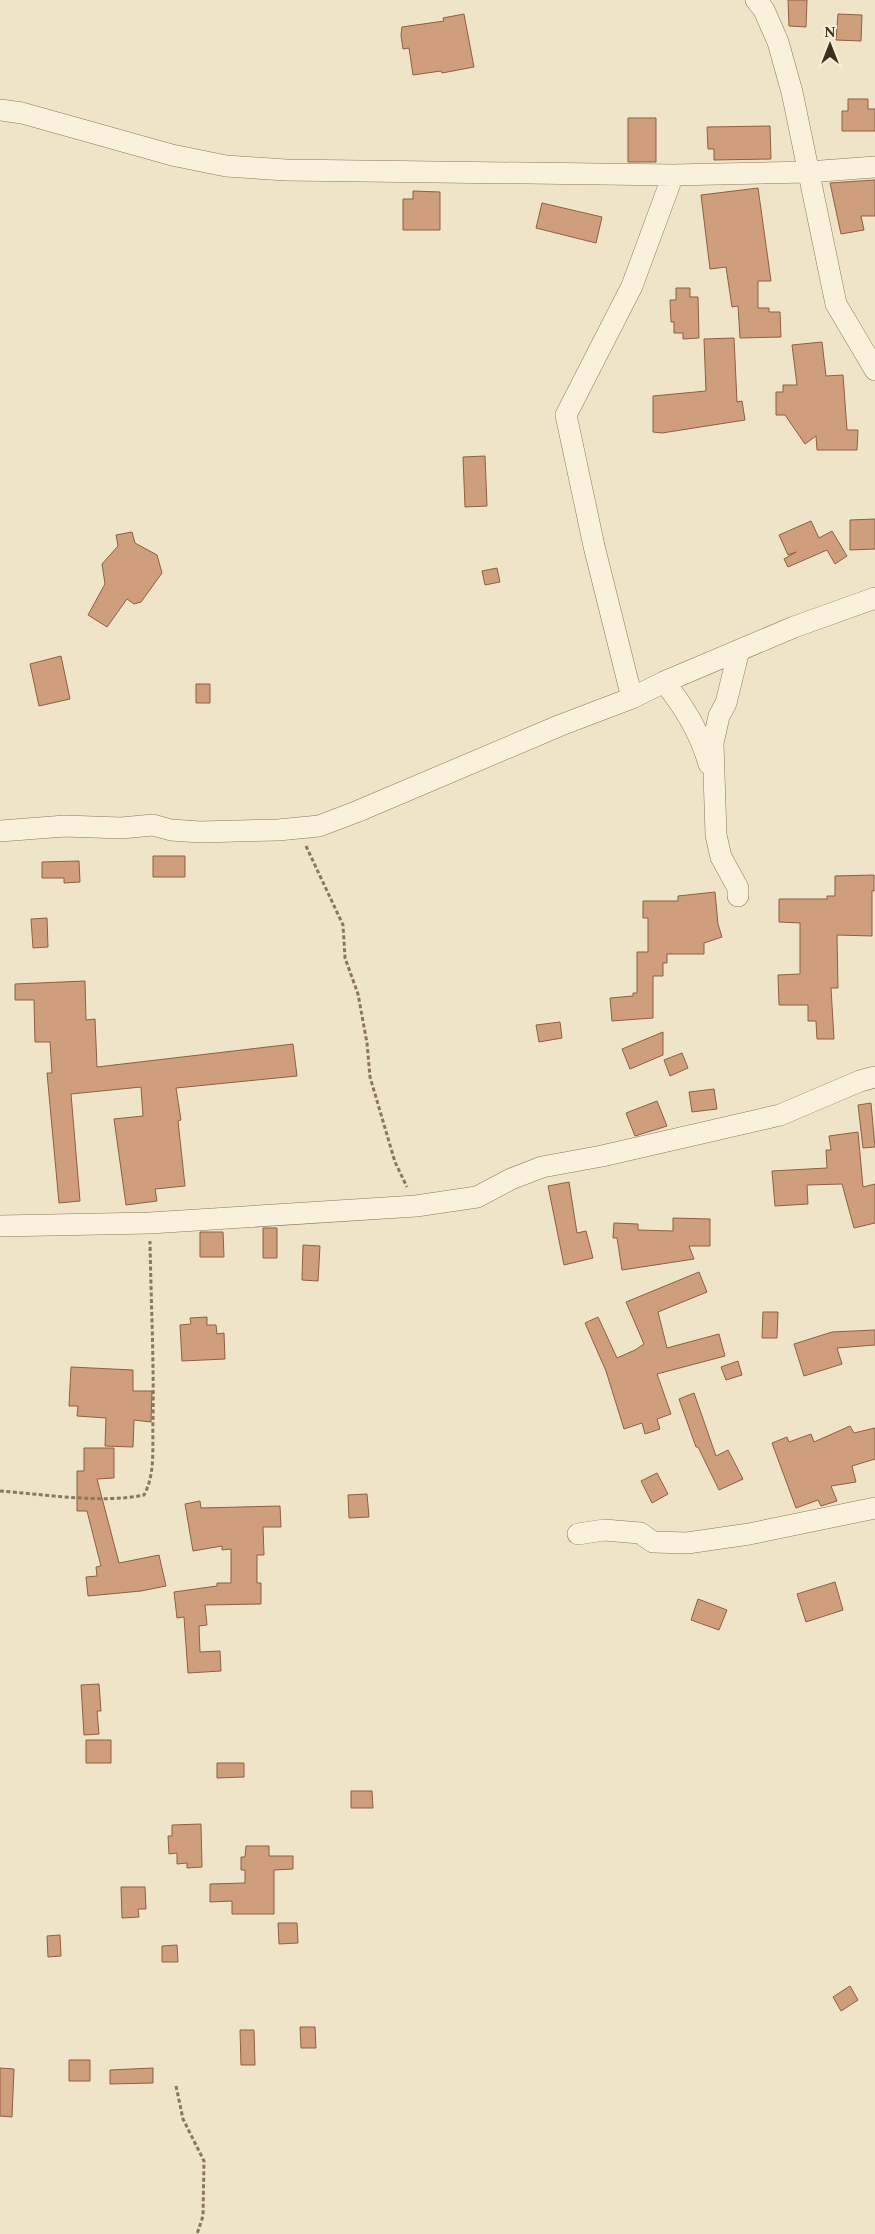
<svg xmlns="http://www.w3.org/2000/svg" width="875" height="2234" font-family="Spectral,serif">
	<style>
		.building { fill: #cf9f7d; stroke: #8d5f41 }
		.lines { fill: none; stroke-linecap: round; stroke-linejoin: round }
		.minor-casing { stroke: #8d765c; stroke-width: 22 }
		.path { stroke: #8d765c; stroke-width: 3; stroke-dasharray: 4 2.5; stroke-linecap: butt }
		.minor { stroke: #faf1dc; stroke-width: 21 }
	</style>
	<rect width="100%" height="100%" fill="#f0e4c8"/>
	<path class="building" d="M788,0H807L806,27L789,26Z
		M464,14L474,67L442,73L441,71L413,75L409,48L403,49L401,35L402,27L444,21L443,18Z
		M838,14L862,15L861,41L836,40Z
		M848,99H868V109H875V131H842V111H848Z
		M628,118H656V162H628Z
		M770,126L771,159L714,160V149H708L707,127Z
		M875,180V216H861L864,230L841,234L830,183Z
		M758,188L771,281H758V308H769V312H780L781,337L740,338L738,306L732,307L726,267L710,269L701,195Z
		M413,191L440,192V230H403V199H413Z
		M542,203L602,217L596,243L536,228Z
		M676,288H690V297H698L699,338L683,339V333H674V322H671L670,300H676Z
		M734,338L737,402L742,401L745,420L662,433L653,432V396L706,391L704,339Z
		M822,342L826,376L843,375L847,430H858L857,450H817L816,436L805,444L785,415H776V392H783V385H797L792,345Z
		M485,456L487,506L465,507L463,457Z
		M875,519V549L850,550V520Z
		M811,521L819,538L832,531L847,556L835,564L827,550L788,567L784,559L796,552L788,555L779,535Z
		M132,532L135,543L157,555L162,573L141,602L134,604L127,599L107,627L88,615L105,584L102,564L118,546L116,535Z
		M497,568L500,582L485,585L482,571Z
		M61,656L70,699L39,706L30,664Z
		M196,684H210V703H196Z
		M153,856H185V877H153Z
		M79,861L80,882L64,883V878H42V862Z
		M874,875V891H872V936L837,935L838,988H831L834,1039H817L816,1021H808V1005H779L778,975L800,974V923L779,922V899H827V896H835V876Z
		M715,892L718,924L722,937L704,943V954H667V963H663V976H653V1018L612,1021L610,998L633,996V993H637V952H648V918H643V901H678V896Z
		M47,918L48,947L33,948L31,919Z
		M85,981L86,1020L95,1019L97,1067L293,1044L297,1076L176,1088L181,1120L178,1121L185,1186L155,1189L157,1201L126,1205L114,1119L143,1116L141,1087L71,1094L80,1201L59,1203L47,1073H52L50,1042H35L34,1000H15V984Z
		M560,1022L562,1038L539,1042L536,1025Z
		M663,1032V1055L630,1069L622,1049Z
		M682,1053L688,1068L670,1076L664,1060Z
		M714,1089L717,1109L692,1112L689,1092Z
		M657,1101L667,1126L635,1136L626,1113Z
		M871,1103L875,1147L863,1148L858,1105Z
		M858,1132L863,1187L875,1184V1223L854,1228L842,1184L807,1185L808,1204L775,1206L772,1171L827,1168L826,1150H831L829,1136Z
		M569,1182L577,1233L586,1231L593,1258L564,1265L548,1186Z
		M673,1218L710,1219V1246H689L694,1259L622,1270L617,1238H613L614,1223L638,1224V1230L673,1231Z
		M263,1228H277V1258H263Z
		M200,1232H223L224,1257H200Z
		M303,1245L320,1246L318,1281L302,1280Z
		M699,1272L707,1292L658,1312L667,1348L719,1334L725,1356L657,1374L671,1414L657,1419L660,1429L645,1434L642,1423L624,1429L606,1371L585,1323L598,1317L617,1358L635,1350L644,1344L626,1302Z
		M763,1312H778L777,1338H762Z
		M207,1317V1325H216L217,1334L224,1333L225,1359L182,1361L180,1325L191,1324L190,1318Z
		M875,1330V1345L837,1348L842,1364L804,1376L794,1344L832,1332Z
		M738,1361L742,1375L726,1380L721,1367Z
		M71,1367L133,1370V1391H152L151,1422L134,1420L133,1447L105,1446L106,1418L77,1416L78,1406H69Z
		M694,1393L716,1456L728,1450L743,1479L719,1490L698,1447H696L679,1399Z
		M850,1426L854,1433L875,1428V1459L852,1466L856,1482L831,1486L837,1501L821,1506L818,1500L796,1508L772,1443L787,1437L789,1442L811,1434L814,1442Z
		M84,1448H114V1478L97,1479L119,1563L159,1555L166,1586L141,1591L88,1596L86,1577L97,1576L96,1567L101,1566L87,1511H77V1471H84Z
		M657,1473L668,1494L652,1503L641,1481Z
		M367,1494L369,1517L349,1518L348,1495Z
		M200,1501L201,1508L280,1506L281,1527H263L264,1555H257V1583H261V1604L205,1605L207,1625L199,1626L200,1652L220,1651L221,1671L188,1673L184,1617L177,1618L174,1592L217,1586V1583H231V1549L222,1550V1546L193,1551L185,1504Z
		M835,1582L843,1610L806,1622L797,1594Z
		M698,1599L727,1610L719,1630L691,1620Z
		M99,1684L101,1711H97L99,1734L84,1735L81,1685Z
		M86,1740H111V1763H86Z
		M217,1763H244V1777L217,1778Z
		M351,1791H372L373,1808H351Z
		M201,1824L202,1867L187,1868V1863L177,1864V1853L169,1854L168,1836H172V1825Z
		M246,1846H269V1856H293V1869L274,1870V1914H232V1901L210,1902V1884L245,1883V1870H241V1857H245Z
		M121,1887H145L146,1909H138L139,1917L122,1918Z
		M278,1923H297L298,1943L279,1944Z
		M60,1935L61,1956L48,1957L47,1936Z
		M177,1945L178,1962H162V1946Z
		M850,1986L858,2000L841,2011L833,1997Z
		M300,2027H315L316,2048H301Z
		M240,2030H254L255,2065H241Z
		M69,2060H90V2081H69Z
		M0,2068L14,2069L12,2117L0,2116Z
		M153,2068V2083L110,2084V2070Z"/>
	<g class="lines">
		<g class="minor-casing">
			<path id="minor" d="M756,0L764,10L778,42L792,92L836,304L875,370
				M0,110L22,113L172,155L226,166L286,170L673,175L808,172L875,167
				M664,682C684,706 700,733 709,764
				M632,698L594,546L566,415L632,286L673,175
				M0,831L65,826L121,828L153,825L171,830L200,832L278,830L319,826L356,812L561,725L632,698L664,682L794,627L875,598
				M738,896V888L721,857L716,835L713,743L719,716L726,703L739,650
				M0,1226L150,1223L416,1206L477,1197L511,1179L542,1167L602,1156L780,1115L860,1081L875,1077
				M578,1534L604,1530L640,1533L653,1542L687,1543L749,1534L875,1508"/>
		</g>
		<path class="path" d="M306,846L343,925L345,958L358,994L367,1043L370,1077L395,1162L407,1187
			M0,1491C43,1494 102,1504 144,1495C156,1473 152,1445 153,1420C154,1361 151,1301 150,1241
			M176,2086L183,2119L204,2161L203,2216L197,2234"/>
		<use href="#minor" class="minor"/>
	</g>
	<g transform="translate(830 45)" stroke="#f7eed8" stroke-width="4" paint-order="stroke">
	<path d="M0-4L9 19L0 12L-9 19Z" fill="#3d2e20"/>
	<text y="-8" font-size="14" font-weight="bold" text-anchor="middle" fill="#3d2e20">N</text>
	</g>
</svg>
